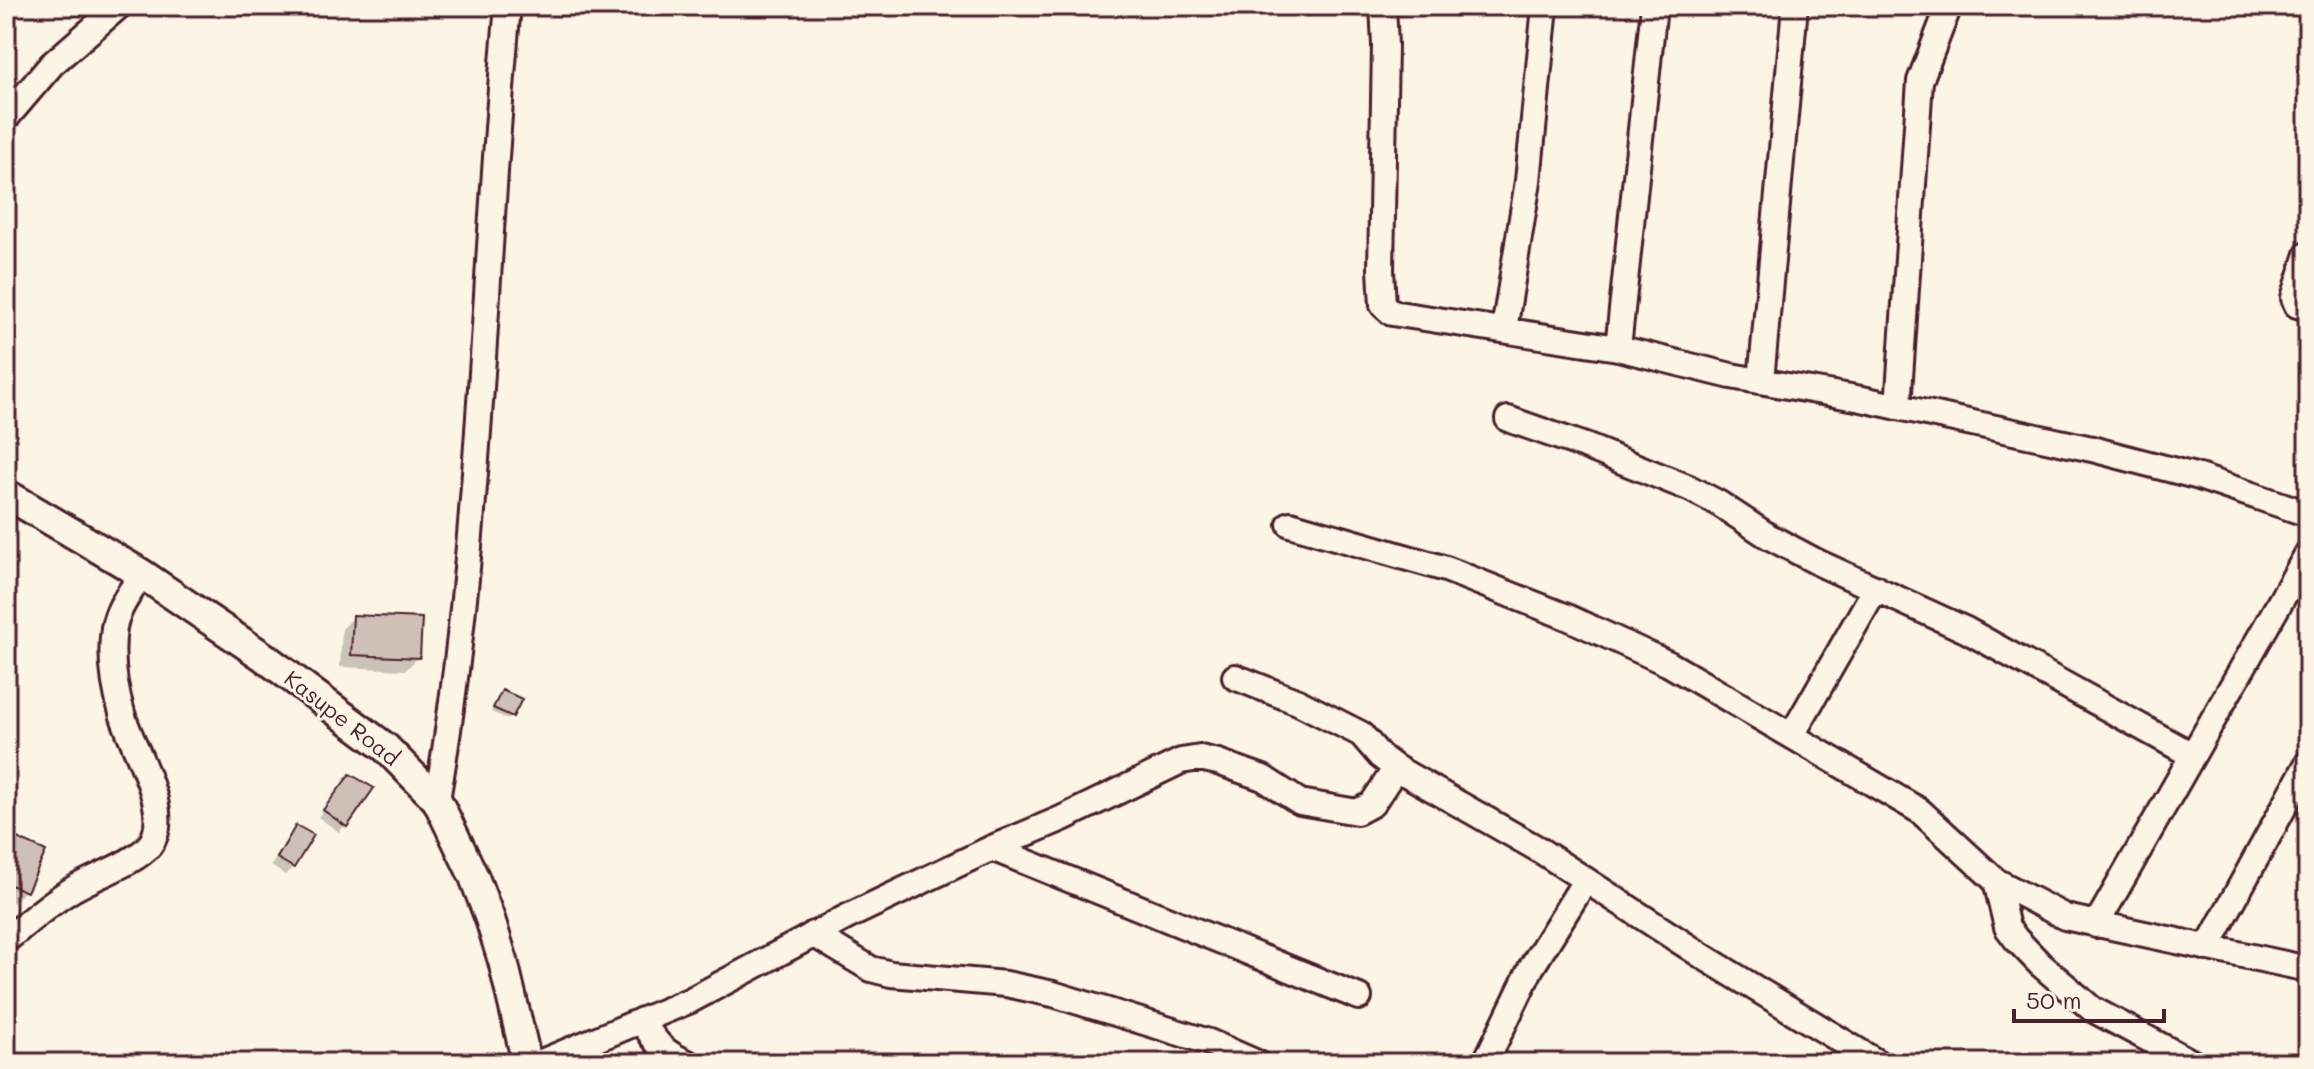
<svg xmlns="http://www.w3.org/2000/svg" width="2314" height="1069" font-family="Mali,sans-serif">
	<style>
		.shadow { fill: #0003 }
		.building { fill: #cfc0b7; stroke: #4a1f2b; stroke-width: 2 }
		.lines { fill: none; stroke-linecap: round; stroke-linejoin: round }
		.minor-casing { stroke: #4a1f2b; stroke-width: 30 }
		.tertiary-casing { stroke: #4a1f2b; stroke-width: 34 }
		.minor { stroke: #fcf5e5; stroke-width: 24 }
		.tertiary { stroke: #fcf5e5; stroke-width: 28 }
		.labels { text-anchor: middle; stroke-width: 6; stroke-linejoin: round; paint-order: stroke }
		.street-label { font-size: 22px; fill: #4a1f2b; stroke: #fcf5e5 }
	</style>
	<rect width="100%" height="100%" fill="#fcf5e5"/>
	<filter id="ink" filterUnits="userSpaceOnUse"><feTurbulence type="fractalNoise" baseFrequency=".0125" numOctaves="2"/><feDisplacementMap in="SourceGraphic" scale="16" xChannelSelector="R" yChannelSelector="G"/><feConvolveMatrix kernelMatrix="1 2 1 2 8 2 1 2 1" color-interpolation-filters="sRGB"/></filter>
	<g filter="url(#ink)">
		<path class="shadow" d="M354,617L418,657L406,670L340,667L342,629Z
			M502,692L511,716L508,719L491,712Z
			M344,783L345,825L339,832L318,817Z
			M297,828L293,867L285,875L271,866L289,836Z
			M6,835L26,890L13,903L6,900Z"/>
		<path class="building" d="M353,615L422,618L420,658L351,655Z
			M502,690L522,699L513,717L493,708Z
			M350,774L374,788L347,827L323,810Z
			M296,825L314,835L294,868L277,858Z
			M6,833L46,851L27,892L6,883Z"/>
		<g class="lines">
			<g class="minor-casing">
				<path id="minor" d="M1383,6L1385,45L1381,270L1383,305L1392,313L1618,348L1731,376L1862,399L2092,449L2199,477L2308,514
					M6,118L52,64L119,6
					M2308,254L2294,298L2297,305L2308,308
					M1504,330L1528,181L1545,6
					M1618,348L1654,6
					M1761,381L1795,6
					M1898,407L1920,81L1949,6
					M1508,419L1585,446L1689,488L1718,503L1768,536L1819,563L1966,630L2192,755
					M1290,524L1446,569L1567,617L1669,664L1920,811L1996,881L2065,917L2308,969
					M1235,677L1298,702L1361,734L1380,756L1396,768L1538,849L1704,957L1878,1063
					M1792,735L1876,588
					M437,800C482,540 483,269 508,6
					M992,848L1359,997
					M1996,881L2007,927L2016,939L2040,964L2092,1009L2193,1063
					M2096,925L2308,553
					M813,934L871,969L891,974L1006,984L1053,994L1209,1042L1257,1063
					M6,940C27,923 47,905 70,891C90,878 135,863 149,846C176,814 131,747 122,713C114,686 110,656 114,628C117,608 132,590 142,574
					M2207,948L2308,763
					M642,1020C655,1043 664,1053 688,1063
					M539,1063L691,1000L847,917L992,848L1063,818L1181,761L1200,758L1218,762L1263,778L1300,802L1357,812L1372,804L1396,768
					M1485,1063L1531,968L1585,881"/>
			</g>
			<g class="tertiary-casing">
				<path id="tertiary" d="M6,494L142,574L264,657L386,748L437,800L474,877L490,919L503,961L527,1063"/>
			</g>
			<use href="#minor" class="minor"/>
			<use href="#tertiary" class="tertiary"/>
		</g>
	</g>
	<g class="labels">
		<g class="street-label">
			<text transform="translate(342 718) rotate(38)" y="8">Kasupe Road</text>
		</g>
	</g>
	<rect width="2314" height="1069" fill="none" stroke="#fcf5e5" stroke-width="32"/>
	<rect x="16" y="16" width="2282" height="1037" fill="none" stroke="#4a1f2b" stroke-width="3" filter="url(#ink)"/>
	<path d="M2014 1009v12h150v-12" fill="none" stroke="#4a1f2b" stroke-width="4"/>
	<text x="2026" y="1009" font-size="24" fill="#4a1f2b" stroke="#fcf5e5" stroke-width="6" paint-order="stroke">50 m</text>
</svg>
